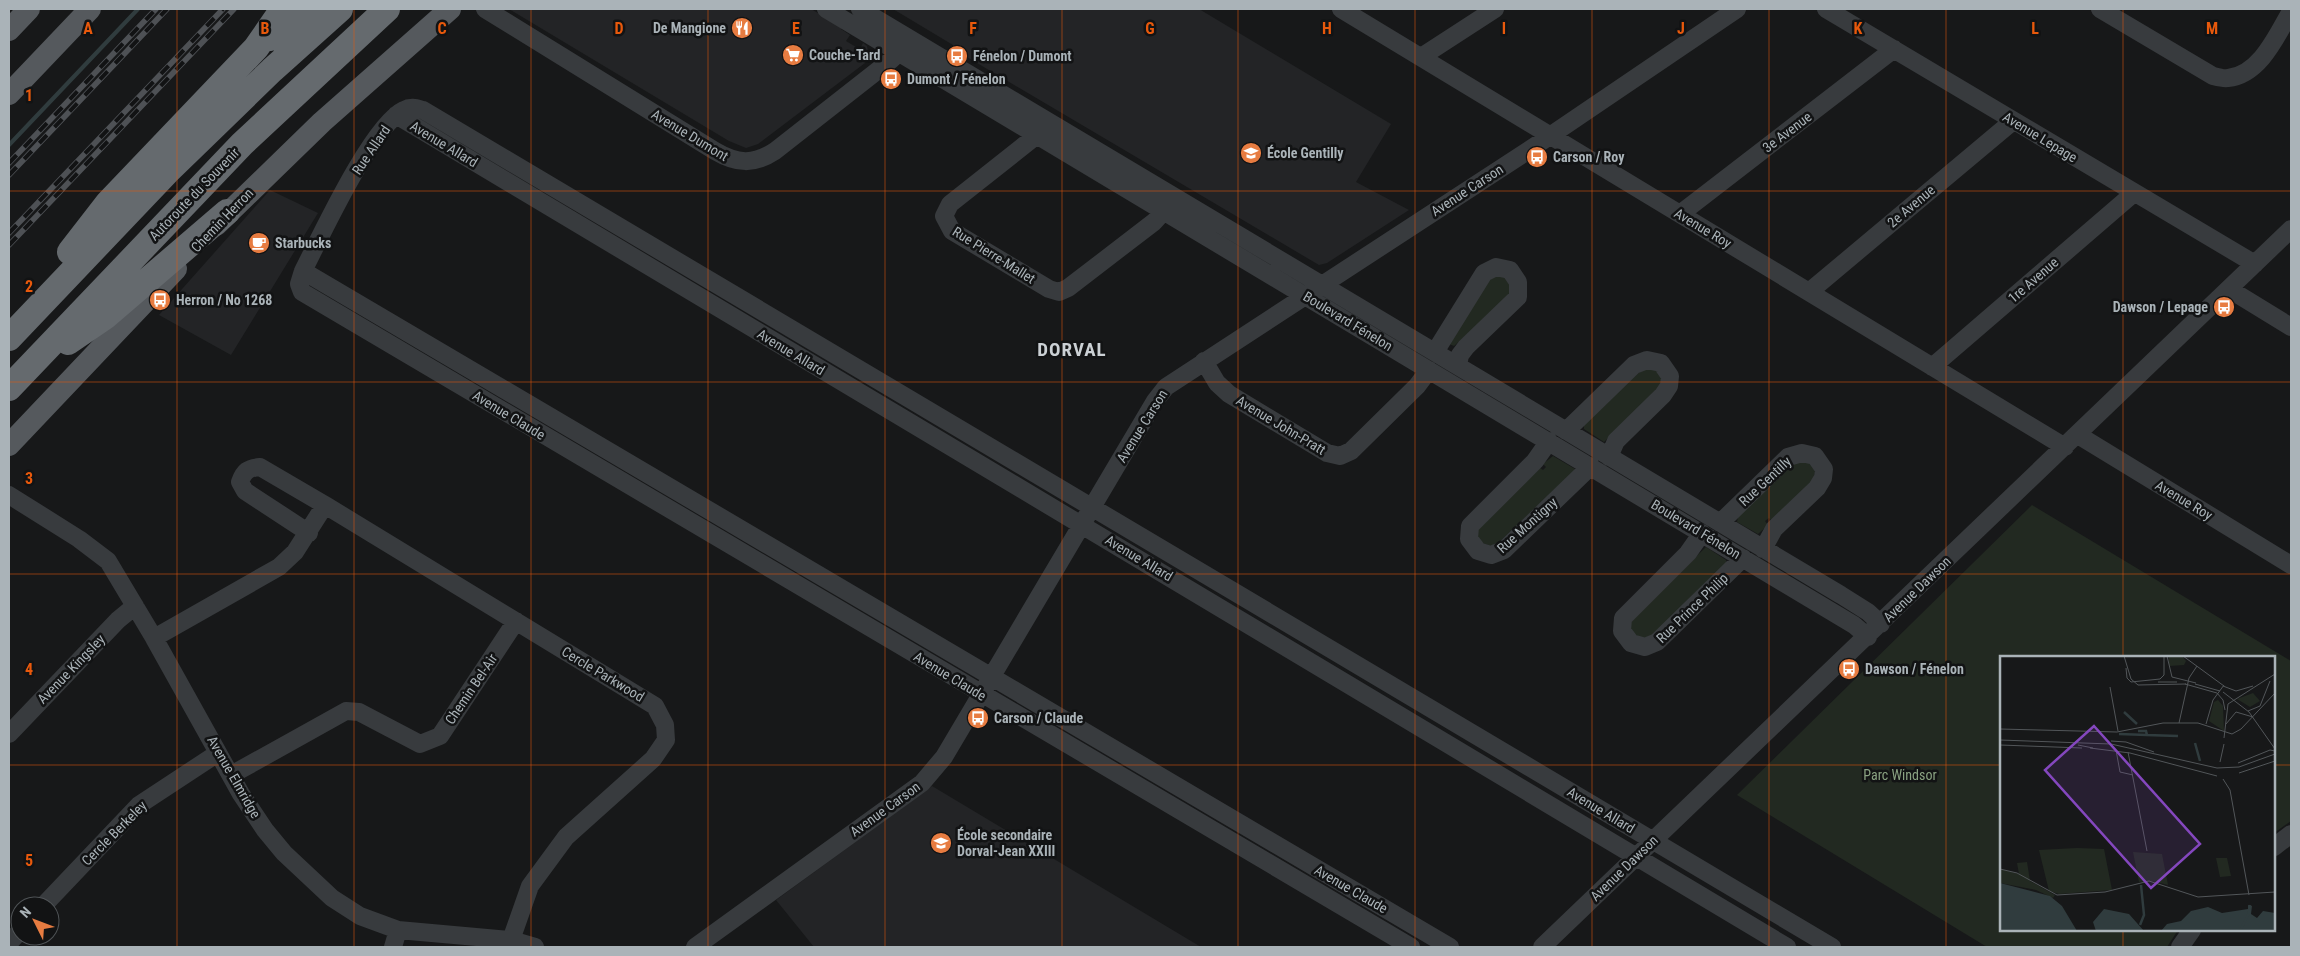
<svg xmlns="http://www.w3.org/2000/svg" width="2300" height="956" font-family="'Roboto Condensed',sans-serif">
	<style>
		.built { fill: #232426 }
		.green { fill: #222921 }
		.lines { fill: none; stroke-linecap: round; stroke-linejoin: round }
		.stream { stroke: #303c3e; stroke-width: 4 }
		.minor { stroke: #383b3e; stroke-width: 18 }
		.major { stroke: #55595d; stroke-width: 22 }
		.highway { stroke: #656a6e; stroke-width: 26 }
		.rail-casing { stroke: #4e5155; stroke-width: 5.5 }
		.rail { stroke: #121314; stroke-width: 4; stroke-dasharray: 11; stroke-linecap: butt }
		.grid { fill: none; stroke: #e8590c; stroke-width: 1; stroke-opacity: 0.55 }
		.labels { text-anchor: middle; stroke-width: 5; stroke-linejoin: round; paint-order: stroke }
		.poi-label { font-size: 14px; font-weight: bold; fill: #aab3b8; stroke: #121314; text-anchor: start }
		.street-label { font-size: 14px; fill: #aab3b8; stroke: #121314 }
		.park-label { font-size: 14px; fill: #8aa282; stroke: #121314 }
		.district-label { font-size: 19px; font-weight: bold; letter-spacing: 1px; fill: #cbd0d4; stroke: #121314 }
		.inset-river { fill: none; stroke: #303c3e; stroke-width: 2.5 }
		.inset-road { fill: none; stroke: #525659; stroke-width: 1 }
		.view { fill: #8447be; fill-opacity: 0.15; stroke: #8447be; stroke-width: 2.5 }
		.inset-edge { fill: none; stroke: #aab3b8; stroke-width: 2.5 }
		.grid-label { font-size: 16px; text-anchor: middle; font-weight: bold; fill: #e8590c; stroke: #121314; stroke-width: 5; stroke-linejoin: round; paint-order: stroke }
	</style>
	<rect width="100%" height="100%" fill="#171819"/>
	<path class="built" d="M509,9H811L842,27L841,29L850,35L846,41L856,47H861L863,43L867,46L869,57L865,63L758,144L746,148L729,141Z
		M893,9H1199L1391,124L1356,182L1409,210L1327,263L1319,265L955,50L953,45Z
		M270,190L318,213L231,355L159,315Z
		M932,786L1201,947H814L776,900Z"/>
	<path class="green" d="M1497,275L1506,277L1512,290L1507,299L1454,346L1449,344L1487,281Z
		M1644,368L1657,370L1662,378L1660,387L1604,442L1584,429V424Z
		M1553,456L1575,469L1574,471L1494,547L1479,542L1476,531L1539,467L1543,470L1546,467L1543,464Z
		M1797,460L1810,462L1815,471L1814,479L1772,521L1769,518L1765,521L1768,525L1758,534L1737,522L1738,517Z
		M2032,505L2291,661V821L2274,833V657H2001V930H2178L2167,947H1987L1737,795Z
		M1706,547L1726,560V563L1652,637L1639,639L1631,631V622L1635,616Z"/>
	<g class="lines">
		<path class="stream" d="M9,145L138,9"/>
		<path class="minor" d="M485,9L715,151C737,164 754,165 775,151L891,60L906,46
			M826,9L1854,625L1868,637
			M860,9L1841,595L1868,612L1881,624
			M1341,9L2065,447
			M1826,9L2255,264
			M2100,9L2213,76C2217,77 2224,79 2228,78C2260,75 2277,35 2291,11
			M1421,57L1495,9
			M396,115L1787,947
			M1046,128L950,204L944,216L952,231L1049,289L1059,292L1068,288L1154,222L1164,211
			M1680,214L1894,49
			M303,271L1450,947
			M2229,289L2291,327
			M1809,292L2013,121
			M1435,352L1484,273L1496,267L1510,270L1518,282V297L1466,347L1460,355L1458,366
			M1204,361L1217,383L1229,394L1327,453L1340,456L1351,451L1417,386L1429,370
			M1932,367L2134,193
			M1566,431L1634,365L1647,360L1661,363L1670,376L1669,386L1663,395L1616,441L1609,457
			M2078,435L2291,565
			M1549,441L1535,461L1470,526L1469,539L1478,551L1491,555L1504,550L1591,466
			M9,495L79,539L108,561L154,638L241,794L265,830L284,853L332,898L360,916L398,930L511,940L535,947
			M1720,523L1788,457L1802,453L1815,456L1824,469L1823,478L1817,488L1774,529L1763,549
			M309,533L245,491L240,482C244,471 248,468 260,467L325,505
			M1702,533L1688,553L1623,618L1622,631L1631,643L1645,647L1657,642L1743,558
			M154,638L279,567L295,552L325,505L655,706L665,725L666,740L653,759L566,837L530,886L511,940
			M9,734L118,620L135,606
			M231,775L346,711L359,712L420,744L440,736L516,621
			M2274,847L2291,834
			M43,906L139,805L218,753
			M9,943L20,931
			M393,947L398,930
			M695,947L922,783L944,757L1155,401L1166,387L1535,146L1737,9
			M1411,947L302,292L299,284L303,271C321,236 372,125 404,110C411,106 416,108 423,110L1832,947
			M1542,947L2291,229
			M2180,947L2192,930"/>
		<path class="major" d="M9,30L29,9
			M9,94L90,9
			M216,225L322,122L450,9
			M9,445L176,269"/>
		<path class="highway" d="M271,38L308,9
			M70,252L108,203L256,48L283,9
			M9,338L167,172L272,70L340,9
			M68,342L106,316L227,212
			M9,388L242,144L387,9"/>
		<g class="rail-casing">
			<path id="rail" d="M9,163L156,9
				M9,175L167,9
				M9,233L223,9
				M9,245L234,9"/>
		</g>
		<use href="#rail" class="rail"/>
	</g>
	<path class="grid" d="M177,9V947M354,9V947M531,9V947M708,9V947M885,9V947M1062,9V947M1238,9V947M1415,9V947M1592,9V947M1769,9V947M1946,9V947M2123,9V657M9,191H2291M9,382H2291M9,574H2291M9,765H2001M2274,765H2291M2123,930V947"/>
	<defs>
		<g id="restaurant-disc" transform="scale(1.125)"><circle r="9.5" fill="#e77c41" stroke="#121314"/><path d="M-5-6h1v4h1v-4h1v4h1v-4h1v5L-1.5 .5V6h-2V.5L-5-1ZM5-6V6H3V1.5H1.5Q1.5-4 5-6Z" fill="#fff"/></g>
		<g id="supermarket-disc" transform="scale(1.125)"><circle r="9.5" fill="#e77c41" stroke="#121314"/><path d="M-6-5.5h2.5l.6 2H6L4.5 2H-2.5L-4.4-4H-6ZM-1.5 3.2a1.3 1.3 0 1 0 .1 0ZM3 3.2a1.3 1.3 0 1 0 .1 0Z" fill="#fff"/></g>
		<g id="bus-disc" transform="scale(1.125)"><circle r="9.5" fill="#e77c41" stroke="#121314"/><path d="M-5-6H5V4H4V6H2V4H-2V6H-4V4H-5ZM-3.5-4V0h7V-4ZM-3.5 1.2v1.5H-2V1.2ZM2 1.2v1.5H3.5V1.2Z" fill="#fff"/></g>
		<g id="school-disc" transform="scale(1.125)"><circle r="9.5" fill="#e77c41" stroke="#121314"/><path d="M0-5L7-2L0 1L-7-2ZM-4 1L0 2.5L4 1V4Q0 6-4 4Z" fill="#fff"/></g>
		<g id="cafe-disc" transform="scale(1.125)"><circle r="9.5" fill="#e77c41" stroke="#121314"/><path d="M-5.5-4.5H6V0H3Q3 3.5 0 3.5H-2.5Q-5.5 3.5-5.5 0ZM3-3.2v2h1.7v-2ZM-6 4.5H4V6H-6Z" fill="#fff"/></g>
	</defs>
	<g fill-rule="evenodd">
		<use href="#restaurant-disc" x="742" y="28"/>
		<use href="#supermarket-disc" x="793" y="55"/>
		<use href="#bus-disc" x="957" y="56"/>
		<use href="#bus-disc" x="891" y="79"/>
		<use href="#school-disc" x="1251" y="153"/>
		<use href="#bus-disc" x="1537" y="157"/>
		<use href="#cafe-disc" x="259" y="243"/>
		<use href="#bus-disc" x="160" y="300"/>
		<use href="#bus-disc" x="2224" y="307"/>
		<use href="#bus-disc" x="1849" y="669"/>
		<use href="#bus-disc" x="978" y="718"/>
		<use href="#school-disc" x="941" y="843"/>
	</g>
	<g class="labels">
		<g class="poi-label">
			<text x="726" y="33" text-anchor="end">De Mangione</text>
			<text x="809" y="60">Couche-Tard</text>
			<text x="973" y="61">Fénelon / Dumont</text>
			<text x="907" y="84">Dumont / Fénelon</text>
			<text x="1267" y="158">École Gentilly</text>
			<text x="1553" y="162">Carson / Roy</text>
			<text x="275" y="248">Starbucks</text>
			<text x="176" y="305">Herron / No 1268</text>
			<text x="2208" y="312" text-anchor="end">Dawson / Lepage</text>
			<text x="1865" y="674">Dawson / Fénelon</text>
			<text x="994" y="723">Carson / Claude</text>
			<text x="957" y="840">École secondaire<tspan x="957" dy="16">Dorval-Jean XXIII</tspan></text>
		</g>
		<g class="street-label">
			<text transform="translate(1787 132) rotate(-37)" y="5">3e Avenue</text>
			<text transform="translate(690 135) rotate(31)" y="5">Avenue Dumont</text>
			<text transform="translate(2040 137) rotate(31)" y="5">Avenue Lepage</text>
			<text transform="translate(444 144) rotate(31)" y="5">Avenue Allard</text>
			<text transform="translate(371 150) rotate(-56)" y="5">Rue Allard</text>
			<text transform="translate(1467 190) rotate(-33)" y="5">Avenue Carson</text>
			<text transform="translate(194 194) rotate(-46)" y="5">Autoroute du Souvenir</text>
			<text transform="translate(1911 206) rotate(-40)" y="5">2e Avenue</text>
			<text transform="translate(222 220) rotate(-46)" y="5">Chemin Herron</text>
			<text transform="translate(1703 228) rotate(31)" y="5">Avenue Roy</text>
			<text transform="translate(994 255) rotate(32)" y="5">Rue Pierre-Mallet</text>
			<text transform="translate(2033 280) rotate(-41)" y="5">1re Avenue</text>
			<text transform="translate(1348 321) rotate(31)" y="5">Boulevard Fénelon</text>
			<text transform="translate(791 352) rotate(31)" y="5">Avenue Allard</text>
			<text transform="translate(509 415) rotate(31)" y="5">Avenue Claude</text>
			<text transform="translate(1281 425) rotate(31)" y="5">Avenue John-Pratt</text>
			<text transform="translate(1142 426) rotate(-58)" y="5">Avenue Carson</text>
			<text transform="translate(1765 481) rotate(-43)" y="5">Rue Gentilly</text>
			<text transform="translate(2184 500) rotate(31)" y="5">Avenue Roy</text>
			<text transform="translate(1527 525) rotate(-42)" y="5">Rue Montigny</text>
			<text transform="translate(1696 529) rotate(31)" y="5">Boulevard Fénelon</text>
			<text transform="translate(1139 558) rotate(31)" y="5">Avenue Allard</text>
			<text transform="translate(1917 589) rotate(-44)" y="5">Avenue Dawson</text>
			<text transform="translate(1692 608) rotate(-44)" y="5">Rue Prince Philip</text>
			<text transform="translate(71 669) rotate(-46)" y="5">Avenue Kingsley</text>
			<text transform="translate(603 674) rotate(31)" y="5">Cercle Parkwood</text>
			<text transform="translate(950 676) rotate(31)" y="5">Avenue Claude</text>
			<text transform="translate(471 689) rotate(-56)" y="5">Chemin Bel-Air</text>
			<text transform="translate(234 777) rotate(60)" y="5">Avenue Elmridge</text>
			<text transform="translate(885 809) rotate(-36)" y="5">Avenue Carson</text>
			<text transform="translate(1601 810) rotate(31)" y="5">Avenue Allard</text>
			<text transform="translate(114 833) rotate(-45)" y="5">Cercle Berkeley</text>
			<text transform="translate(1624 868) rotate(-44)" y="5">Avenue Dawson</text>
			<text transform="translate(1351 889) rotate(30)" y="5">Avenue Claude</text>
		</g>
		<g class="park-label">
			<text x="1900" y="780">Parc Windsor</text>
		</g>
		<g class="district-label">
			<text x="1072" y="356">DORVAL</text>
		</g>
	</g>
	<g transform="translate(2000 656)">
		<rect width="275" height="275" fill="#171819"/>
		<path d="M169,0H182L186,5L184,9L169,10ZM253,37L260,45L250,51L237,43ZM218,44L223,50L224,75L209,65L214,46ZM77,192L104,193L112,234L59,238L49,235L39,194ZM133,196L162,198L168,229L152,225L139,226ZM216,202H227L231,220L220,221ZM27,206L30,225L55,239L53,242L36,234L0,227V213L19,218L17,207Z" fill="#222921"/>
		<path d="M0,227L50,240L62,250L77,275H0ZM248,249L252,250L251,258L257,262L263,255L275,257V275H161L167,268L181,265L191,255L208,251L222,257L248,253ZM104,253L129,258L144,275H96L93,266Z" fill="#303c3e"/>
		<path class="inset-river" d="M124,56L137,68M138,75H146L147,79L178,80M119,78L147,79M195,87L200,105M140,269L144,259L141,229M240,275L249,257L250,249"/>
		<path class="inset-road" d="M124,0L131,23L138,29L186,28M167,0L172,21L196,27M183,0L224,30M126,12L127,22L131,26L160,23L164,19V0M158,26H177M185,28L217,37L223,44L225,54M195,28L220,35M223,30L236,35L253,30M110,31L118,75M223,36L249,56L275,93M248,55L260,50L270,25M179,67L189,22L197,10M206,68L213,44L224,29M226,68L236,56L253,61M0,73L117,76L163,67H198L232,78L241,73L275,37M224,82L228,48L275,18M0,84L111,88L217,112L239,111L275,98M111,85L126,86M126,86L154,96M0,89L82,92M78,89L93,92M90,92L130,97L217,120M116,94L120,116L133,119M128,96L147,195M220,106L224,88M238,107L270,94L275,95M239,117L275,105M223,123L230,134L249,239M0,213L17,217L57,239L105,236L149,225L198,241L275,236"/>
		<path class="view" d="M94,70L200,188L151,232L45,114Z"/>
		<rect width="275" height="275" class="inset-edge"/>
	</g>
	<g class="grid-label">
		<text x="88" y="34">A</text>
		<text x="265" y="34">B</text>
		<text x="442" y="34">C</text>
		<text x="619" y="34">D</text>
		<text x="796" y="34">E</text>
		<text x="973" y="34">F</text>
		<text x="1150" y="34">G</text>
		<text x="1327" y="34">H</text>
		<text x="1504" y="34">I</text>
		<text x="1681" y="34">J</text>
		<text x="1858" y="34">K</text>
		<text x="2035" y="34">L</text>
		<text x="2212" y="34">M</text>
		<text x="29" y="101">1</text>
		<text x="29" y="292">2</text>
		<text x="29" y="484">3</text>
		<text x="29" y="675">4</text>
		<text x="29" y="866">5</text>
	</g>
	<rect width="2300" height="956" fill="none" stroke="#aab3b8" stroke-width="20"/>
	<g transform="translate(35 921) rotate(312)"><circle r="24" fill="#121314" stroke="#4f5356"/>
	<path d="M0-4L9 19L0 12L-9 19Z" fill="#e77c41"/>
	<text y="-8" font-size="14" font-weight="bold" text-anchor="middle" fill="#aab3b8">N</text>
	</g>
</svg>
